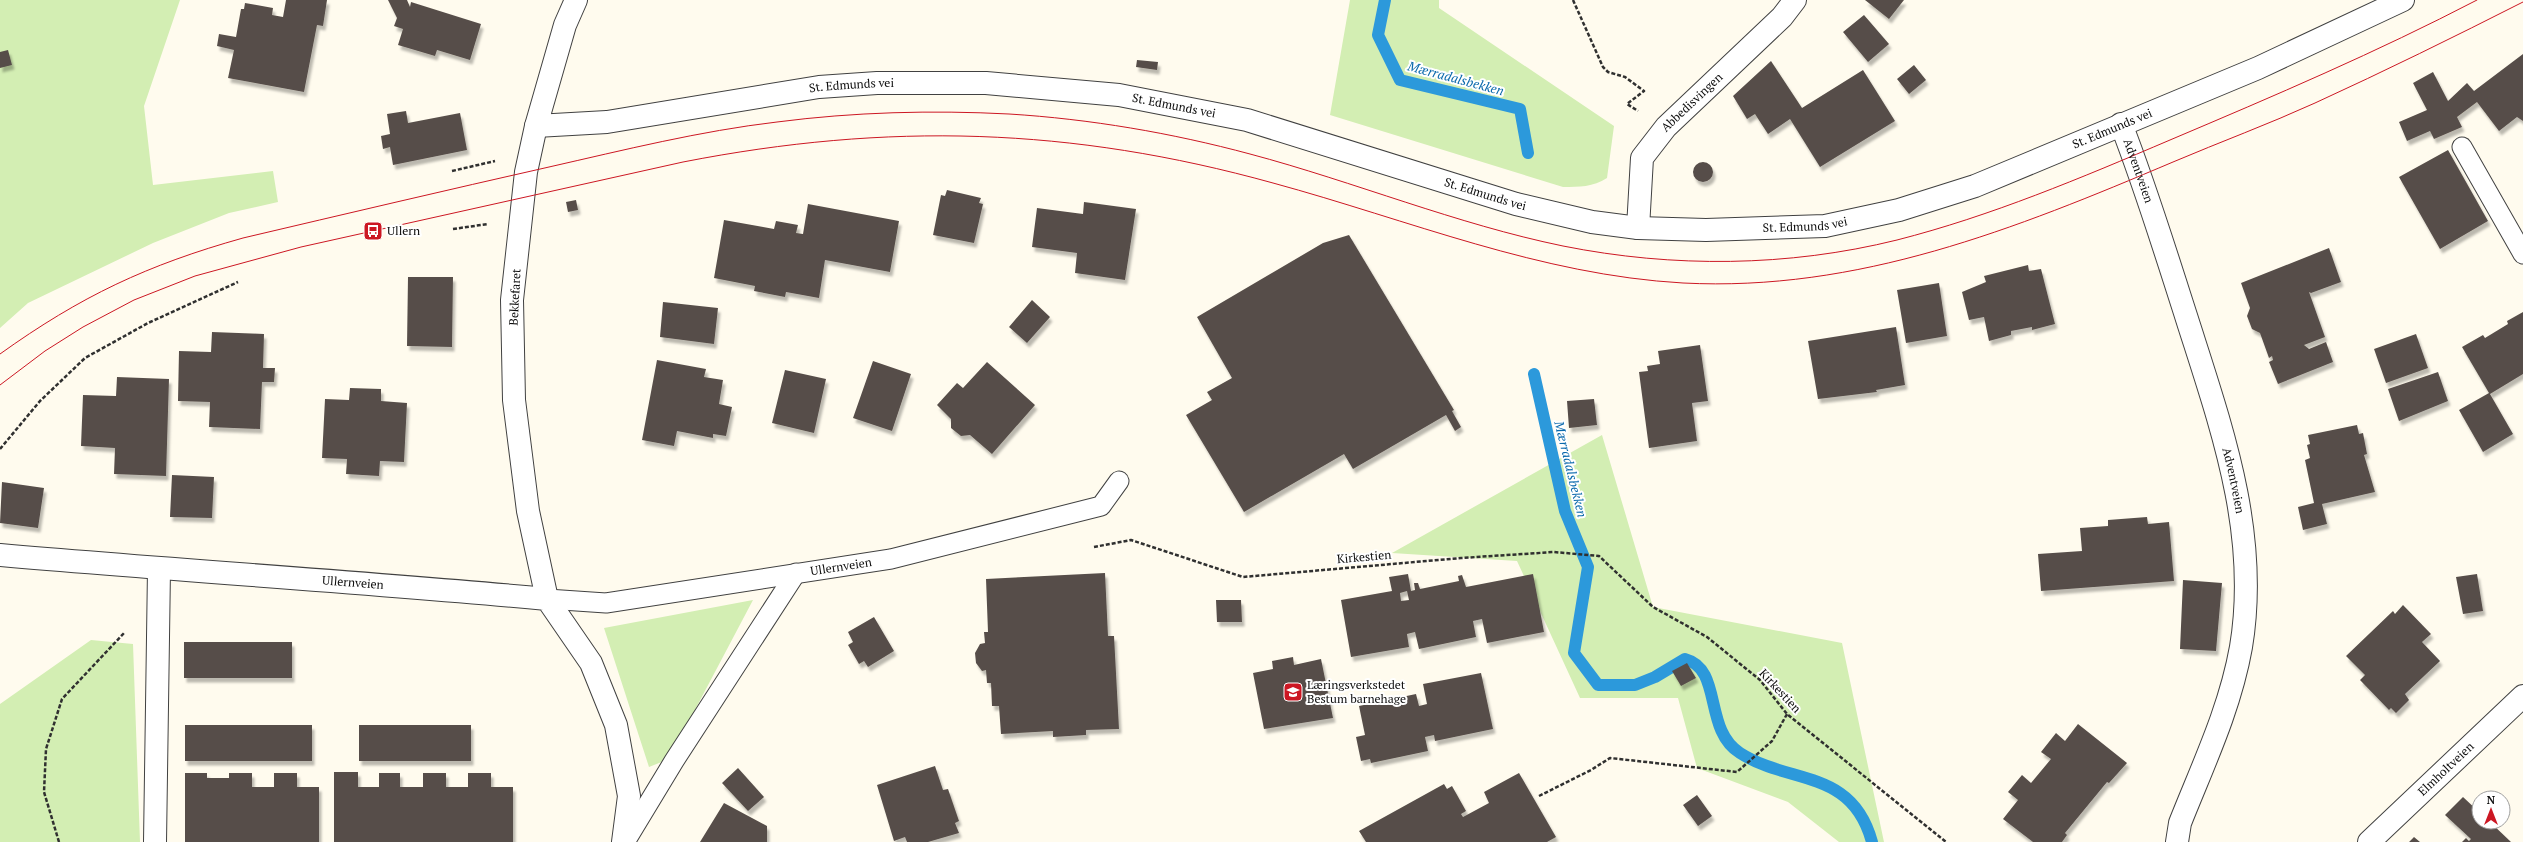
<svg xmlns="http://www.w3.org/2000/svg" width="2523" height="842" font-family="'PT Serif',serif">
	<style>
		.green { fill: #d3eeb3 }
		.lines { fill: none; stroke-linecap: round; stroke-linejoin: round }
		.stream { stroke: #2c99db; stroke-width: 12 }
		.building { fill: #574e49; fill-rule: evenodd; filter: url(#shadow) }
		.service-casing { stroke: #414141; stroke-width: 21 }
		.minor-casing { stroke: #414141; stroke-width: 24 }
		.tertiary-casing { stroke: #414141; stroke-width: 24 }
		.path { stroke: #303030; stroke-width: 2.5; stroke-dasharray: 4 2; stroke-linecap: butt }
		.service { stroke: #fff; stroke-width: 19 }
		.minor { stroke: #fff; stroke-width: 22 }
		.tertiary { stroke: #fff; stroke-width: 22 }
		.tram { stroke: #cc1723; stroke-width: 1 }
		.labels { text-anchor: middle; stroke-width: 4; stroke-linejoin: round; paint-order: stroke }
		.street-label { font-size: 12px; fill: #0e0e0e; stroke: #fff }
		.poi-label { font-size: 12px; fill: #0e0e0e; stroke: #fff; text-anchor: start }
		.water-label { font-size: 13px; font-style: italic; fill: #0a69ac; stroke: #fff }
	</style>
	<defs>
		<filter id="shadow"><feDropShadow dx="2.5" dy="4.5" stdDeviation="1" flood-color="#0004"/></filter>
	</defs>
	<rect width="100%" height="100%" fill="#fffbee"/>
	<path class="green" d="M0,0H180L144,106L153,185L273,171L278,202L229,213L153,243L28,303L0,328Z
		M1350,0H1439V8L1614,126L1607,178C1593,187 1579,187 1563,187L1330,115Z
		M1602,435L1653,607L1842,643L1884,842H1839L1788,802L1697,768L1678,698H1580L1517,561L1392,553Z
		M753,600L669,759L649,767L604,628Z
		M91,640L133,644L140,842H0V704Z"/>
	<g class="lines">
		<path class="stream" d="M1385,0L1378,35L1400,80L1520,109L1528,153
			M1534,374L1565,511L1588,567L1574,653L1598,685H1635L1655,677L1685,659C1723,669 1703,730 1740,753C1790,785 1852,768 1872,842"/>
	</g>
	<path class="building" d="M286,0H327L323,26L317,25L304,92L228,78L234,50L217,46L219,34L236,37L241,9H244L245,3L273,8L272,15L283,17Z
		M388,0H407L410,7L411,2L481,24L470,60L437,50L435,56L398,45L403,29L394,26L397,18Z
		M1865,0H1904L1889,19Z
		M1864,15L1889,44L1868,62L1843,32Z
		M8,50L12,65L0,68V52Z
		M2523,54V121L2517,117L2499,131L2477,102L2457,117L2462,127L2434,139L2430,131L2407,141L2399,122L2427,110L2413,83L2433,72L2448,101L2467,83L2474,91Z
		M1137,60L1158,62L1157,70L1136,67Z
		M1771,61L1802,108L1863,70L1895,121L1820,167L1790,119L1768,134L1755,114L1747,119L1733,96Z
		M1914,65L1926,80L1909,94L1897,79Z
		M406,111L408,123L460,113L467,150L393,165L390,147L383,149L381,136L390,134L387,114Z
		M2448,150L2488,221L2440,249L2399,177Z
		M1693 172a10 10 0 1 1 20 0a10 10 0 1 1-20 0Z
		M947,190L981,198L979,203L983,204L974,243L933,235L941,195L945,196Z
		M576,200L578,210L568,212L566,202Z
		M1084,202L1136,209L1125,280L1075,273L1077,253L1032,247L1037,208L1083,214Z
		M808,204L899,221L890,272L825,260L819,298L786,292L785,297L754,291L755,286L714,278L724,220L774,229L776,221L798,225L796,233L803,234Z
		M1349,235L1454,410L1452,411L1461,427L1455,431L1446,415L1353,469L1344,454L1244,512L1186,415L1212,400L1207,392L1232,378L1197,317L1323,243Z
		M2329,248L2341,282L2311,293L2309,292L2325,337L2304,345L2309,349L2326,342L2333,362L2278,384L2269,362L2273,360L2272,356L2269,358L2260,333L2252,329L2247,316L2250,308L2241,283Z
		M2028,265L2029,271L2041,269L2055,324L2032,330V327L2011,331V335L1989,341L1984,317L1969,320L1962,292L1986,282L1984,276Z
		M408,277H453L452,347L407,346Z
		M1939,283L1947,336L1906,343L1897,290Z
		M1032,300L1050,317L1027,343L1009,327Z
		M663,302L718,308L714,344L660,337Z
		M2523,312V374L2490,394L2513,434L2483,452L2459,410L2489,393L2462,347L2483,335L2485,338L2508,324L2507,321Z
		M1896,327L1905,385L1876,390L1877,392L1818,399L1808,341Z
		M212,332L264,334L263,368H275L274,382H262L260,429L209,427L210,402L178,401L179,351L211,352Z
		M2416,334L2428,368L2386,383L2374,349Z
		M1700,345L1708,401L1692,403L1697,441L1649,448L1639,372L1648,371L1647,366L1660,364L1658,351Z
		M657,360L706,369L704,377L723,380L719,404L732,407L726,436L713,434V438L677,431L674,446L642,440Z
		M873,361L911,374L892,431L853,418Z
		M987,362L1035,405L992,454L970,435L961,436L951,428V419L937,405L957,383L963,388Z
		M785,370L826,379L814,433L772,423Z
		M2438,372L2448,401L2399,421L2388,389Z
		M117,377L169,379L166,476L114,474L115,448L81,446L83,395L116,396Z
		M350,388L381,389V401L407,403L404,462L380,461L379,476L346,474L347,459L322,458L325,399L349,400Z
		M1594,399L1597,425L1569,428L1567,401Z
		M2357,425L2359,434L2363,433L2367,454L2364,455L2375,492L2322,504L2327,524L2303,530L2298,507L2314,503L2305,460L2310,458L2307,445L2310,444L2308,435Z
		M172,475L214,477L212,518L170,517Z
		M2,482L44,488L38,528L0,523Z
		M2147,517L2148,524L2169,522L2174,581L2041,591L2038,554L2082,551L2080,528L2108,526V520Z
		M1105,573L1108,636H1114L1119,729L1086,730V735L1053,737V731L1001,734L999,706H992L991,683H987L986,670L982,671L976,663L975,653L980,644L985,643L984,632H988L986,579Z
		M1408,574L1411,591L1415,590L1414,583H1418L1420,589L1459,581L1458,576L1462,575L1466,587L1533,574L1544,632L1487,643L1482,619L1473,621L1476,637L1419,649L1415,632L1407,634L1409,647L1351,657L1341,600L1392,591L1389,577ZM1407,591L1409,600L1401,601L1400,593Z
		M2477,574L2483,611L2463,614L2456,577Z
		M2183,580L2222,583L2216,651L2180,649Z
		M1216,600H1241L1242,622H1217Z
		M2403,605L2431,634L2422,642L2440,661L2405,694L2409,700L2396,713L2391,708L2389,710L2360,680L2365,675L2346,656L2393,611L2395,614Z
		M874,617L894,651L868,667L864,661L859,664L848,645L853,642L848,632Z
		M184,642H292V678H184Z
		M1293,657L1294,665L1321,659L1333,718L1264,729L1253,673L1273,669L1272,661Z
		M1687,663L1696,678L1681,686L1672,671Z
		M1481,673L1493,729L1435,741L1434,735L1425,737L1428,751L1371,763L1370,759L1361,761L1356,737L1365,735L1359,706L1416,694L1419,706L1427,704L1423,684Z
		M2078,724L2127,763L2109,783L2107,782L2065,833L2067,835L2062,842H2033L2003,819L2018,800L2008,792L2022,775L2031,783L2051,759L2041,752L2056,733L2065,741Z
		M185,725H312V761H185Z
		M359,725H471V761H359Z
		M935,766L943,790L948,789L959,821L955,823L959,833L928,842H907L905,837L894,841L877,785Z
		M738,768L764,797L748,811L722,783Z
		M334,772H358V787H379V773H400V787H423V773H446V787H468V773H491V787H513V842H334Z
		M185,773H207V778H229V773H252V787H274V773H297V787H319V842H185Z
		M1519,773L1556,837L1547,842H1366L1359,831L1444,784L1447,789L1452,786L1466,811L1461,814L1463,817L1489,803L1484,792Z
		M1697,795L1712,816L1698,826L1683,805Z
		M2463,797L2479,812V822H2490L2511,842H2462L2466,838L2469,841L2471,839L2445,815Z
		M724,803L767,826V842H700Z
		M2414,837L2420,842H2409Z"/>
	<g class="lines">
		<g class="service-casing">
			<g id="service">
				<path d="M2462,147L2523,254"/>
				<path id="s1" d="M547,599L606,603L891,559L1101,506L1119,481"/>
				<path d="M625,842L674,761L796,573"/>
			</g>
		</g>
		<g class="minor-casing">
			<g id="minor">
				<path id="s2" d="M2121,124C2146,188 2166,254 2187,319C2221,426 2260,533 2241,647C2230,709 2203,765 2180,823L2177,842"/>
				<path d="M536,126L526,172L512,300L514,400L528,511L547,599"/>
				<path id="s3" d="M1638,228L1642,158L1666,127L1782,17L1795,0"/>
				<path id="s4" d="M0,555C182,571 365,582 547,599L591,663L616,725L629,796L623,842"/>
				<path d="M155,842L159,569"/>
				<path id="s5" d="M2369,842L2523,696"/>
			</g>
		</g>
		<g class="tertiary-casing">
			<g id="tertiary">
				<path id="s6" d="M576,0L565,25L536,126L607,122L819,87L877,83H986L1119,95L1247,120L1516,204L1592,222L1638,228L1706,230L1825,226L1899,210L1975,186L2258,68L2403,0"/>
			</g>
		</g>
		<path class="path" d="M1573,0L1603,67L1608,72L1625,77L1644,91L1627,104L1638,111
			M452,171L495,161
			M453,229L488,224
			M0,449L40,401L85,358L148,323L238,282
			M1094,547L1131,540L1243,577L1461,558L1554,552L1599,556L1653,607L1707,637L1760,680L1787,714L1946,842
			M1539,796L1591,770L1610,758L1737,772L1772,741L1787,714
			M59,842L44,792L46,749L62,699L125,632"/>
		<use href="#service" class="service"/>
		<use href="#minor" class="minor"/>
		<use href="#tertiary" class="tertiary"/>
		<path class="tram" d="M0,354C81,296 147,265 243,238C345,214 447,190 549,167C624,150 700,131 777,122C854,112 932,110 1009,114C1090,119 1172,133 1250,154C1355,182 1456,224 1563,246C1673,268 1788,267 1897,240C1991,216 2081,178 2170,140C2274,96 2377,52 2477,0
			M0,385L45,351L83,327L134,300L195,276L301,247L683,162C888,122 1071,127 1273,183C1409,220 1540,275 1683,283C1858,292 2015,229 2173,162C2220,142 2269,124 2315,103C2385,71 2454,37 2523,2"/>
	</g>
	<defs>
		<g id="bus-square" transform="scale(1)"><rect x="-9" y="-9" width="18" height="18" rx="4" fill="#cc1723" stroke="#fff"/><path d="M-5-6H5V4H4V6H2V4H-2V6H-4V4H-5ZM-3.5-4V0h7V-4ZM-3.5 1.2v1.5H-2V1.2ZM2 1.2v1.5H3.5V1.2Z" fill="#fff"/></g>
		<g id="school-square" transform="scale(1)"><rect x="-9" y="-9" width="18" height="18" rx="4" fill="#cc1723" stroke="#fff"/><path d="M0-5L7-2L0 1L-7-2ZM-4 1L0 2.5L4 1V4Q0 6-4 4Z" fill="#fff"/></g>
	</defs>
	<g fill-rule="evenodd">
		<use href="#bus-square" x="373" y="231"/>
		<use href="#school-square" x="1293" y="692"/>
	</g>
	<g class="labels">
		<g class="street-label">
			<text dy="4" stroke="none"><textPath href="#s6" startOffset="451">St. Edmunds vei</textPath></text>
			<text dy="4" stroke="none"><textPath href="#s3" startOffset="145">Abbedisvingen</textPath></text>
			<text dy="4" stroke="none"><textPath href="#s6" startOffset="775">St. Edmunds vei</textPath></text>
			<text dy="4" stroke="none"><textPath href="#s6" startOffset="1747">St. Edmunds vei</textPath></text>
			<text dy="4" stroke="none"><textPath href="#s2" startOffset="50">Adventveien</textPath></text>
			<text dy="4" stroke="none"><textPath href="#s6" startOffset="1099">St. Edmunds vei</textPath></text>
			<text dy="4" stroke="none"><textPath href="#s6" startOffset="1423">St. Edmunds vei</textPath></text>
			<text transform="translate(515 297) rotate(-87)" y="4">Bekkefaret</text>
			<text dy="4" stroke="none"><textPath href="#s2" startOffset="374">Adventveien</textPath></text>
			<text transform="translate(1364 557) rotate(-5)" y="4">Kirkestien</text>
			<text dy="4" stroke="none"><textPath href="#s1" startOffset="297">Ullernveien</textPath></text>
			<text dy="4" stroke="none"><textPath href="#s4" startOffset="354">Ullernveien</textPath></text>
			<text transform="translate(1780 691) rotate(47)" y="4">Kirkestien</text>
			<text dy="4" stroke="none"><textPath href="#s5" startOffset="106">Elmholtveien</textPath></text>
		</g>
		<g class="poi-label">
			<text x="387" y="235">Ullern</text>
			<text x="1307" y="689">Læringsverkstedet<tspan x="1307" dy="14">Bestum barnehage</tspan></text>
		</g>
		<g class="water-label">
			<text transform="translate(1456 78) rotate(15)" y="5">Mærradalsbekken</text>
			<text transform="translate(1571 469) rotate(76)" y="5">Mærradalsbekken</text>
		</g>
	</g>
	<g transform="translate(2491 810)"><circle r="19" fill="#ffffff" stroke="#9f9f9f"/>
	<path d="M0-3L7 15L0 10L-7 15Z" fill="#cc1723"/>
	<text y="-6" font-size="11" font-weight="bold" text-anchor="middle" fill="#0e0e0e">N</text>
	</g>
</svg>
